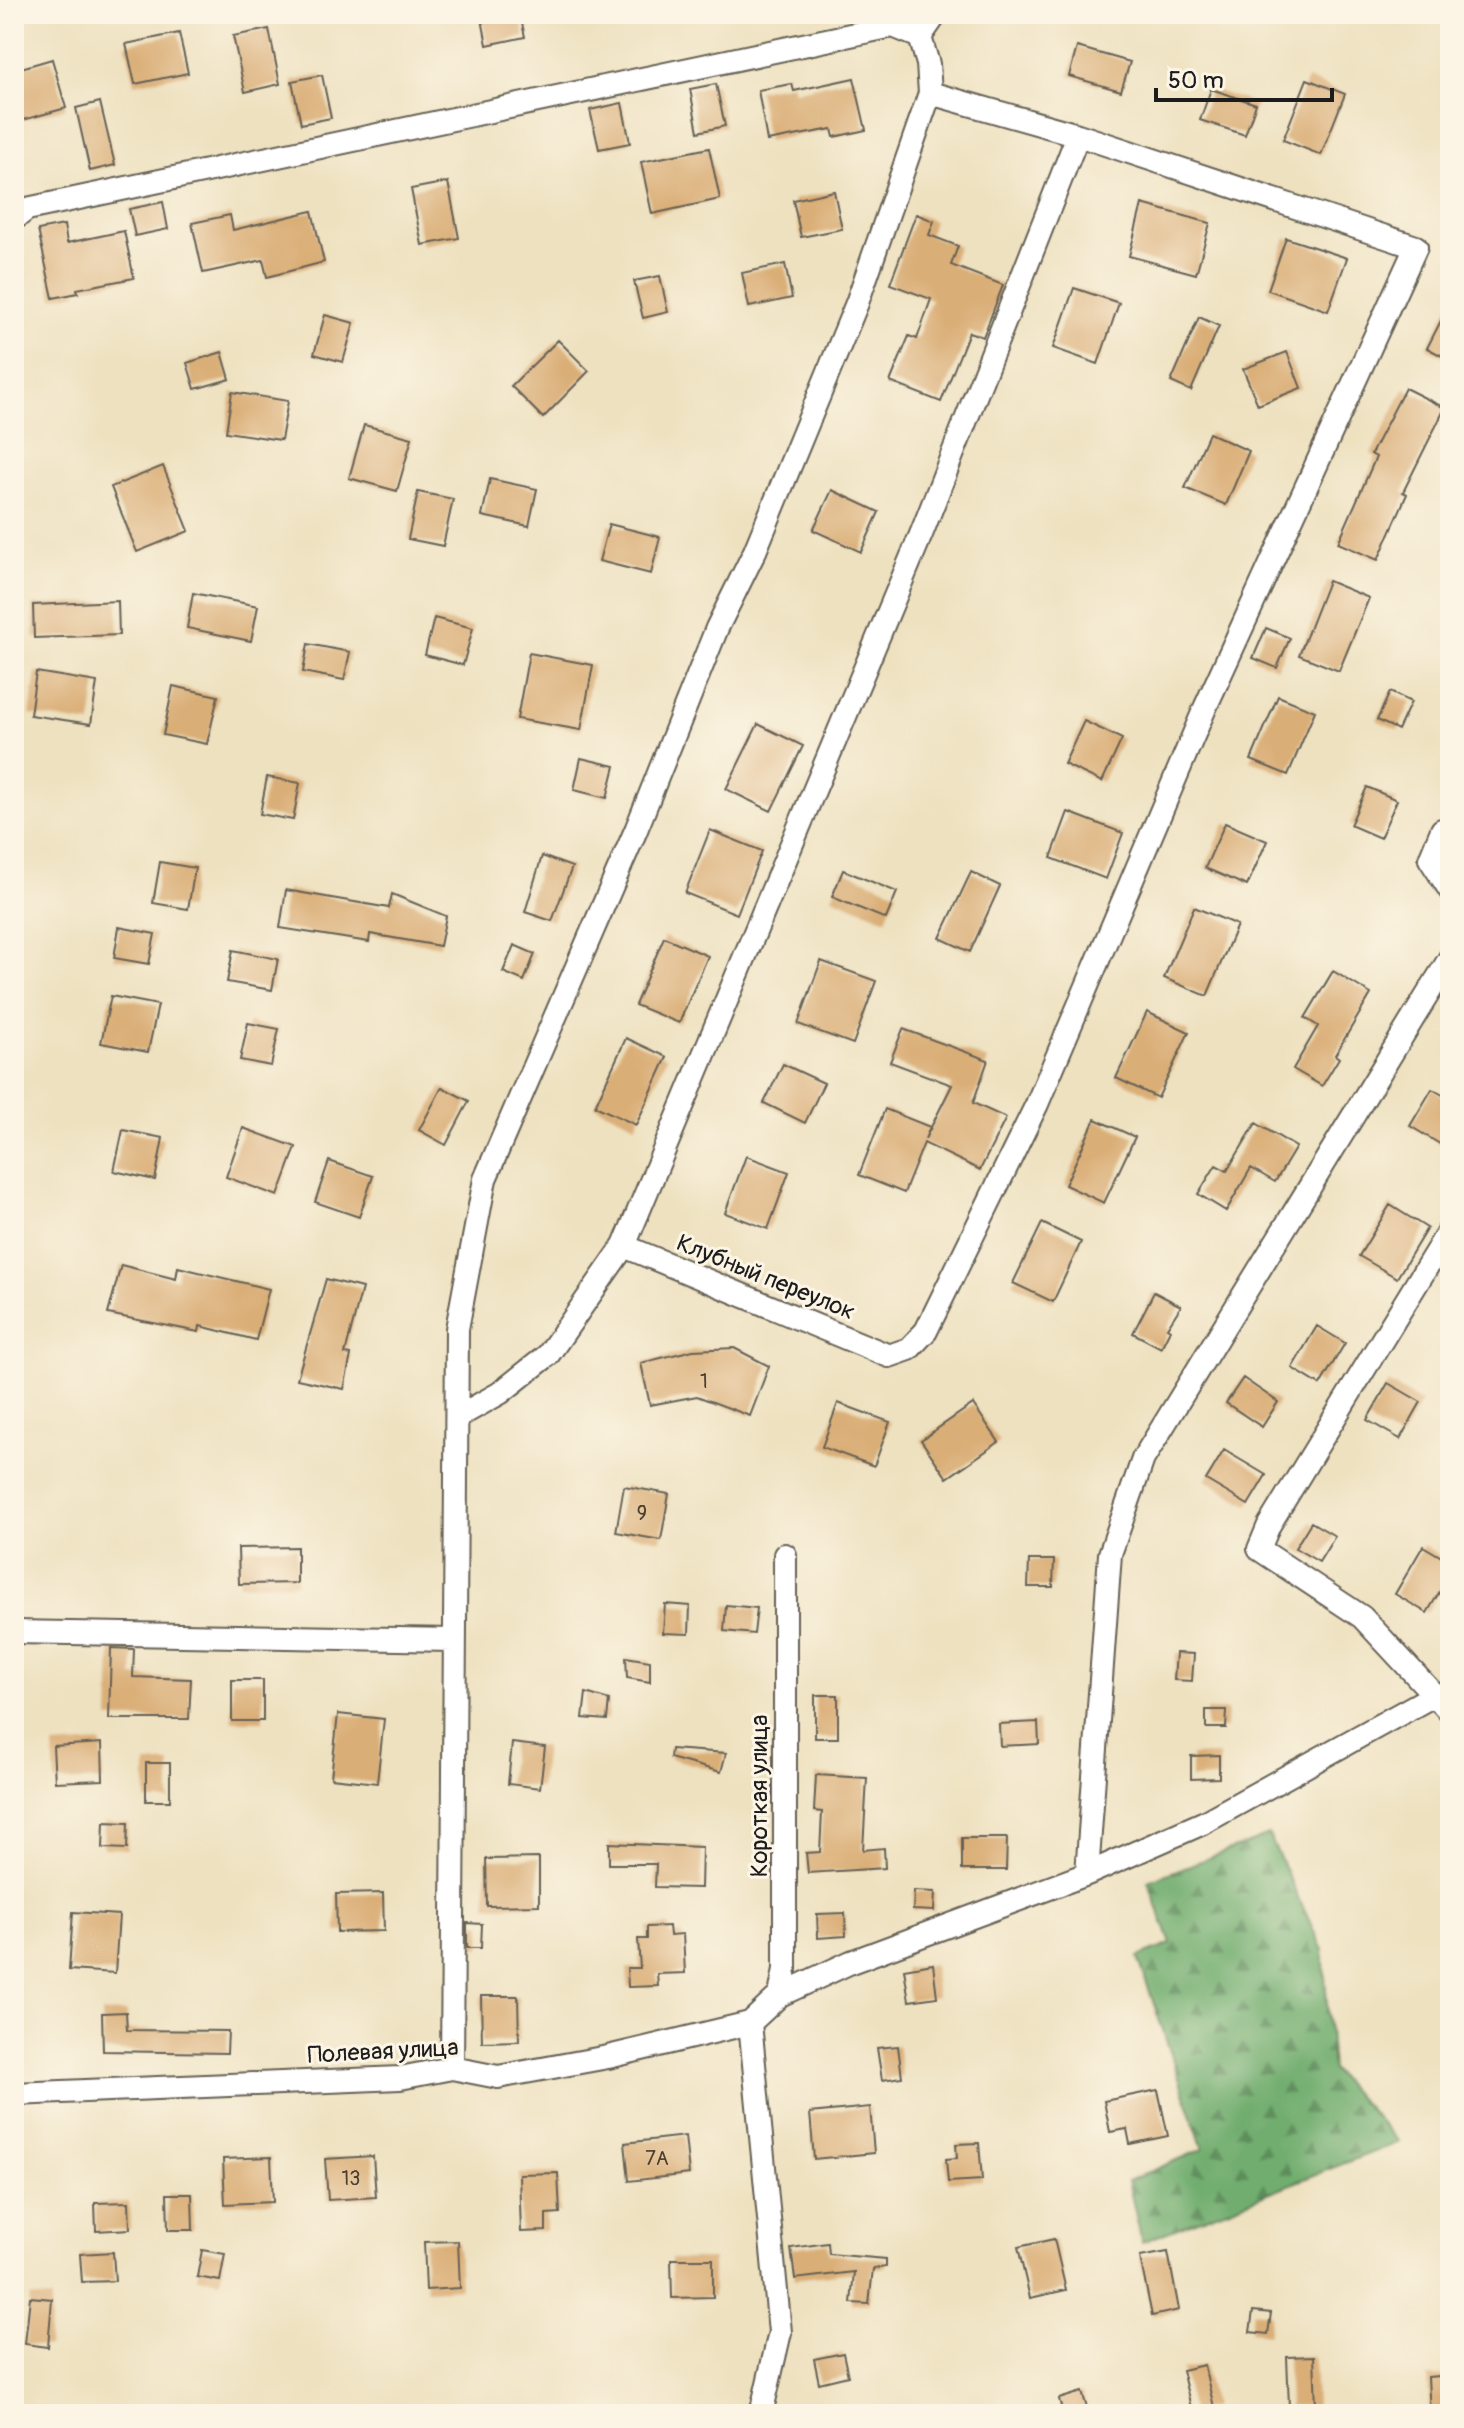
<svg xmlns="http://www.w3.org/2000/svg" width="1464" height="2428" font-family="Pangolin,sans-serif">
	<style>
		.forest { fill: url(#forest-firs); stroke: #466445; stroke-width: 2 }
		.building { fill: #daae77 }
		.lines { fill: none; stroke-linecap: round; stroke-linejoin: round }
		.minor-casing { stroke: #666155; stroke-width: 26 }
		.minor { stroke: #fff; stroke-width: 22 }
		.labels { text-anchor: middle; stroke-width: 6; stroke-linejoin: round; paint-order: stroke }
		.number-label { font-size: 20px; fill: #4c4033 }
		.street-label { font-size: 24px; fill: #1c1c1c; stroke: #fcf5e5 }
	</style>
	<defs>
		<pattern id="forest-firs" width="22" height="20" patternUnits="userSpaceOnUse" patternTransform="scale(2)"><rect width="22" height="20" fill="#71ad6e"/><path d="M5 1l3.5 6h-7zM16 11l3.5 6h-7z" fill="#5c8c5a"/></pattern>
	</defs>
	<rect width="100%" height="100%" fill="#fcf5e5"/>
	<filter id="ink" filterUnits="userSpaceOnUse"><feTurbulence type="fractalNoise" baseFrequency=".0125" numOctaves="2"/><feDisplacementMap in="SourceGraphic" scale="16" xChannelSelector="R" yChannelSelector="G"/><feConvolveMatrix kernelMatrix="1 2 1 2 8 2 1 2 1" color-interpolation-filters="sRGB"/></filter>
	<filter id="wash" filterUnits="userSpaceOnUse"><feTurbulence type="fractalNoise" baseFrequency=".006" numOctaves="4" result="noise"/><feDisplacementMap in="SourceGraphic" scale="32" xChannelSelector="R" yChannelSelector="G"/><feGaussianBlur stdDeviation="1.8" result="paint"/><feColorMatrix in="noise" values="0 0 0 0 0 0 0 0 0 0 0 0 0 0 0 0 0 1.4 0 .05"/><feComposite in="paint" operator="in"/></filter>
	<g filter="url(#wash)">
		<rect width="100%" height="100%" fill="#eee1c0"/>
		<path class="forest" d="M1269,1835L1323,1950L1332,2070L1399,2142L1142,2242L1128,2181L1203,2149L1138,1957L1171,1944L1148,1881Z"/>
		<g id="blocks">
			<path class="building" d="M481,14H520L525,37L487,45Z
				M269,29L280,84L245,92L233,36Z
				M179,33L188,73L135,84L126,44Z
				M1077,47L1130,62L1121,91L1069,76Z
				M52,59L66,108L23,120L14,90V70Z
				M322,75L331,118L301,124L292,81Z
				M854,78L866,130L834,137L832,129L767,141L758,90L792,84L794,91Z
				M1307,79L1345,94L1321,155L1283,140Z
				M716,84L725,126L698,132L690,89Z
				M1211,89L1256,104L1245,135L1200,120Z
				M100,102L115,165L90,171L76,108Z
				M622,103L630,143L599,149L590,110Z
				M709,148L720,199L652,214L641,162Z
				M448,182L459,238L422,245L411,189Z
				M834,191L842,229L801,237L793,200Z
				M163,202L168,229L135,236L129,209Z
				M1142,204L1210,223L1196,274L1129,256Z
				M312,211L324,262L267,277L263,260L203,273L192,223L230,215L233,230Z
				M916,214L934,221L929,235L958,246L951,265L1003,285L983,337L969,332L941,402L890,382L909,336L917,339L931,299L890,284Z
				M64,225L67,243L124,231L134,278L77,289L78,293L53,298L38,230Z
				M1286,238L1347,258L1328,311L1268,290Z
				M785,264L792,298L749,307L742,273Z
				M660,276L668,312L643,318L634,281Z
				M1074,288L1119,303L1098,364L1053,348Z
				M1450,303V360L1427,348Z
				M325,315L354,323L343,362L314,354Z
				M1199,317L1219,326L1191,391L1171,382Z
				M558,340L589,371L543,418L511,386Z
				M222,352L230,379L195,389L187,363Z
				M1287,352L1301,388L1258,405L1243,369Z
				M1405,388L1445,408L1403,492L1407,494L1378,560L1338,543L1376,457L1371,454Z
				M232,392L288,401L281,440L226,432Z
				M364,425L412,438L397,491L349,478Z
				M1209,433L1249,451L1226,505L1185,488Z
				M163,466L189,531L137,552L111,487Z
				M490,479L537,489L529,526L482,516Z
				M832,490L879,512L861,552L813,530Z
				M418,492L453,499L443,546L408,539Z
				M609,524L660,537L651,574L599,561Z
				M1328,581L1369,598L1339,671L1299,655Z
				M193,593L258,606L251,641L187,628Z
				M118,601L119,635L34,638L33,605Z
				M434,618L473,628L463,665L425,655Z
				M1266,628L1290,638L1277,668L1253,658Z
				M308,644L350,652L344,680L303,672Z
				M529,653L593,665L581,730L517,719Z
				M36,672L97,682L91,724L30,715Z
				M173,686L218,696L207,744L163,735Z
				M1390,692L1411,702L1398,730L1377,720Z
				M1278,696L1315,711L1288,775L1251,760Z
				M1084,721L1122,739L1102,782L1064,764Z
				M758,724L803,746L771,811L726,789Z
				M581,758L615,766L607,798L574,790Z
				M267,777L300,783L293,820L260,814Z
				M1367,787L1397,800L1380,838L1350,825Z
				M1068,812L1123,833L1106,879L1051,858Z
				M1225,823L1267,841L1247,886L1205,868Z
				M710,830L762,851L737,914L685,893Z
				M542,856L572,867L552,921L525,912Z
				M160,862L195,868L188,909L153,903Z
				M843,870L897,892L886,919L832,897Z
				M971,872L1000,886L970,952L940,938Z
				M286,890L389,908L392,894L446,916L440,946L370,934L369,942L280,928Z
				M1194,907L1237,925L1207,996L1164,978Z
				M119,927L155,934L149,964L114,958Z
				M664,937L708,956L679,1023L635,1005Z
				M514,945L535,954L524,981L503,972Z
				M233,950L278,959L272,990L227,982Z
				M821,961L876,981L853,1044L798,1024Z
				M1333,971L1371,994L1335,1055L1339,1058L1322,1086L1293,1069L1318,1026L1305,1018Z
				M111,996L158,1005L148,1052L101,1043Z
				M1147,1012L1189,1032L1158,1098L1116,1078Z
				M248,1023L279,1029L271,1066L240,1060Z
				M903,1029L988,1060L973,1103L1006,1118L980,1170L924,1143L904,1193L859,1175L885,1109L930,1127L925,1139L952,1085L890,1062Z
				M626,1038L667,1057L636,1125L595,1106Z
				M783,1064L824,1083L805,1123L764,1103Z
				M442,1087L469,1101L446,1145L419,1130Z
				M1432,1089L1450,1099V1150L1410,1126Z
				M1095,1119L1135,1137L1104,1203L1065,1185Z
				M1256,1123L1296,1147L1275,1182L1251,1168L1226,1211L1198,1194L1216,1165L1227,1171Z
				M243,1128L296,1147L278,1196L226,1177Z
				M123,1130L163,1138L155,1180L114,1171Z
				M746,1156L789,1172L768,1229L725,1213Z
				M329,1161L373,1176L359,1217L315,1202Z
				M1390,1205L1427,1228L1397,1278L1359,1256Z
				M1042,1223L1081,1242L1053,1302L1013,1283Z
				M121,1265L176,1279L178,1267L269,1289L256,1340L200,1326L199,1332L108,1314Z
				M326,1279L362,1288L345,1354L351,1355L344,1389L297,1379Z
				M1154,1292L1181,1306L1167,1328L1170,1330L1161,1348L1133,1333Z
				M1317,1326L1345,1343L1320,1385L1292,1368Z
				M734,1348L769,1366L750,1416L697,1396L650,1405L641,1363L693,1350Z
				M1243,1378L1278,1402L1262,1427L1226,1403Z
				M1388,1383L1421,1402L1400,1439L1367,1420Z
				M838,1403L890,1422L874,1466L822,1447Z
				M973,1404L999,1442L947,1478L921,1440Z
				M1224,1450L1266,1475L1248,1505L1206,1480Z
				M624,1486L669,1494L661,1540L616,1532Z
				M1311,1522L1335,1536L1319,1562L1295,1548Z
				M1423,1546L1450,1562V1574L1427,1613L1395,1594Z
				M297,1547V1583L239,1584L238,1548Z
				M1029,1560H1054L1053,1587H1028Z
				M665,1604L690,1606L689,1634L663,1633Z
				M726,1605L757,1608L754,1634L724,1631Z
				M111,1648L134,1649L133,1677L191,1679L189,1719H109Z
				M1176,1653L1194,1654L1192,1681L1174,1680Z
				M626,1657L650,1661V1682L627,1678Z
				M232,1680H263V1721H232Z
				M586,1693L609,1700L607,1720L583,1718Z
				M815,1695H838V1738H815Z
				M1206,1710H1227L1226,1728H1206Z
				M338,1714L384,1719L377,1783L331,1778Z
				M1038,1722L1039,1744L1000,1746L999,1724Z
				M102,1743L103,1780L55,1782L53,1746Z
				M512,1743L545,1747L540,1788L508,1784Z
				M671,1749L726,1753L721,1772L670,1758Z
				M1219,1755V1778L1191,1779V1756Z
				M146,1763H170V1801H146Z
				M816,1775L867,1778L863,1850L884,1848L885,1868L808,1873L806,1853L820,1852L822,1812L814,1811Z
				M104,1822L128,1823L127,1849L103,1848Z
				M962,1838H1007L1006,1870H962Z
				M609,1843L702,1847L701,1888L655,1887L656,1864H609Z
				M539,1858V1905L487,1906L486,1859Z
				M914,1891L935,1892L934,1911L913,1910Z
				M383,1893L384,1931L337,1932L336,1894Z
				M73,1912L119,1915L115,1973L69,1970Z
				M845,1913L846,1936L818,1938L817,1914Z
				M467,1923L482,1924L481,1948H467Z
				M669,1926L670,1935L683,1934L685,1973L657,1974L658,1986L628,1987L627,1968H640L638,1939H647V1927Z
				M933,1964L937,1997L909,2001L904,1969Z
				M481,1996H518L519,2041L482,2042Z
				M126,2012L127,2030L228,2031L227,2053L103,2051L102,2013Z
				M898,2046L902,2077L882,2080L877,2048Z
				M1158,2090L1168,2136L1130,2144L1127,2129L1110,2132L1104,2101Z
				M870,2107L874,2153L814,2159L810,2113Z
				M685,2136L689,2174L629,2181L625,2143Z
				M979,2143L982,2180L948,2182L946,2159L957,2158L956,2144Z
				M373,2156L376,2197L328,2200L325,2159Z
				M271,2157L273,2202L225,2204L223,2159Z
				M558,2173L560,2213L546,2214V2231L521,2232L519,2174Z
				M167,2194H192L193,2230H168Z
				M129,2202L130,2229L96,2231L95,2203Z
				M1054,2239L1066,2290L1030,2298L1018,2247Z
				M458,2241L460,2288L426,2290L424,2242Z
				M828,2243L829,2254L886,2259V2267L873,2269L869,2304L851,2303L854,2272L795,2279L791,2248Z
				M202,2250L225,2254L220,2281L197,2277Z
				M113,2252L115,2281L82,2282L80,2254Z
				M1168,2252L1179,2310L1152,2316L1140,2257Z
				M671,2259H713V2297L672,2298Z
				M30,2297L52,2299L48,2347L25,2344Z
				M1253,2311L1271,2313L1268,2334L1250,2332Z
				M843,2353L848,2376L819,2383L814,2359Z
				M1314,2356L1316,2406L1289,2407L1287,2357Z
				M1204,2365L1214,2407L1192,2412L1182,2370Z
				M1450,2375V2414H1430L1428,2377Z
				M1082,2392L1089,2414H1063L1059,2399Z"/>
		</g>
	</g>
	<g filter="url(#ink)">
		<use href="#blocks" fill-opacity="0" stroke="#666155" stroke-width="2"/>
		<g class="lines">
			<g class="minor-casing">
				<path id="minor" d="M920,37L936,14
					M14,219L27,209L893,26L920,37L928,64L930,93L857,303L755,551L717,628L636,830L485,1179L457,1329L452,2068
					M1442,830L1430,859L1450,890
					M1450,1229L1269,1525L1259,1549L1362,1617L1450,1712
					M624,1246L889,1356L909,1349L926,1331L1037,1104L1205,708L1416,247L1078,135L930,93
					M459,1416L500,1393L548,1355L624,1246L922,532L1078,135
					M14,1632L453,1640
					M1087,1874L1110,1554L1143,1459L1450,958
					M780,1995L851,1962L1087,1874L1203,1823L1436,1694
					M750,2023L780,1995L785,1969V1555
					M750,2023L780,2332L761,2414
					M14,2094L400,2078L452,2068L498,2077L608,2057L750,2023"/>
			</g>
			<use href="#minor" class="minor"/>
		</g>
	</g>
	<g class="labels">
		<g class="number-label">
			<text x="704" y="1388">1</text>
			<text x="642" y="1520">9</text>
			<text x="657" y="2165">7А</text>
			<text x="351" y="2185">13</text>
		</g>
		<g class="street-label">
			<text transform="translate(766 1277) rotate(22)" y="8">Клубный переулок</text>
			<text transform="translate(759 1796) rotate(-90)" y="8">Короткая улица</text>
			<text transform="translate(383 2051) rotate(-3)" y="8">Полевая улица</text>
		</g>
	</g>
	<rect width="1464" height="2428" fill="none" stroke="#fcf5e5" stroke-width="48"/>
	<path d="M1156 88v12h176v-12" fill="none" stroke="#1c1c1c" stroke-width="4"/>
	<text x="1168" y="88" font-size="24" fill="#1c1c1c" stroke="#fcf5e5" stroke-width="6" paint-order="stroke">50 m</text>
</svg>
